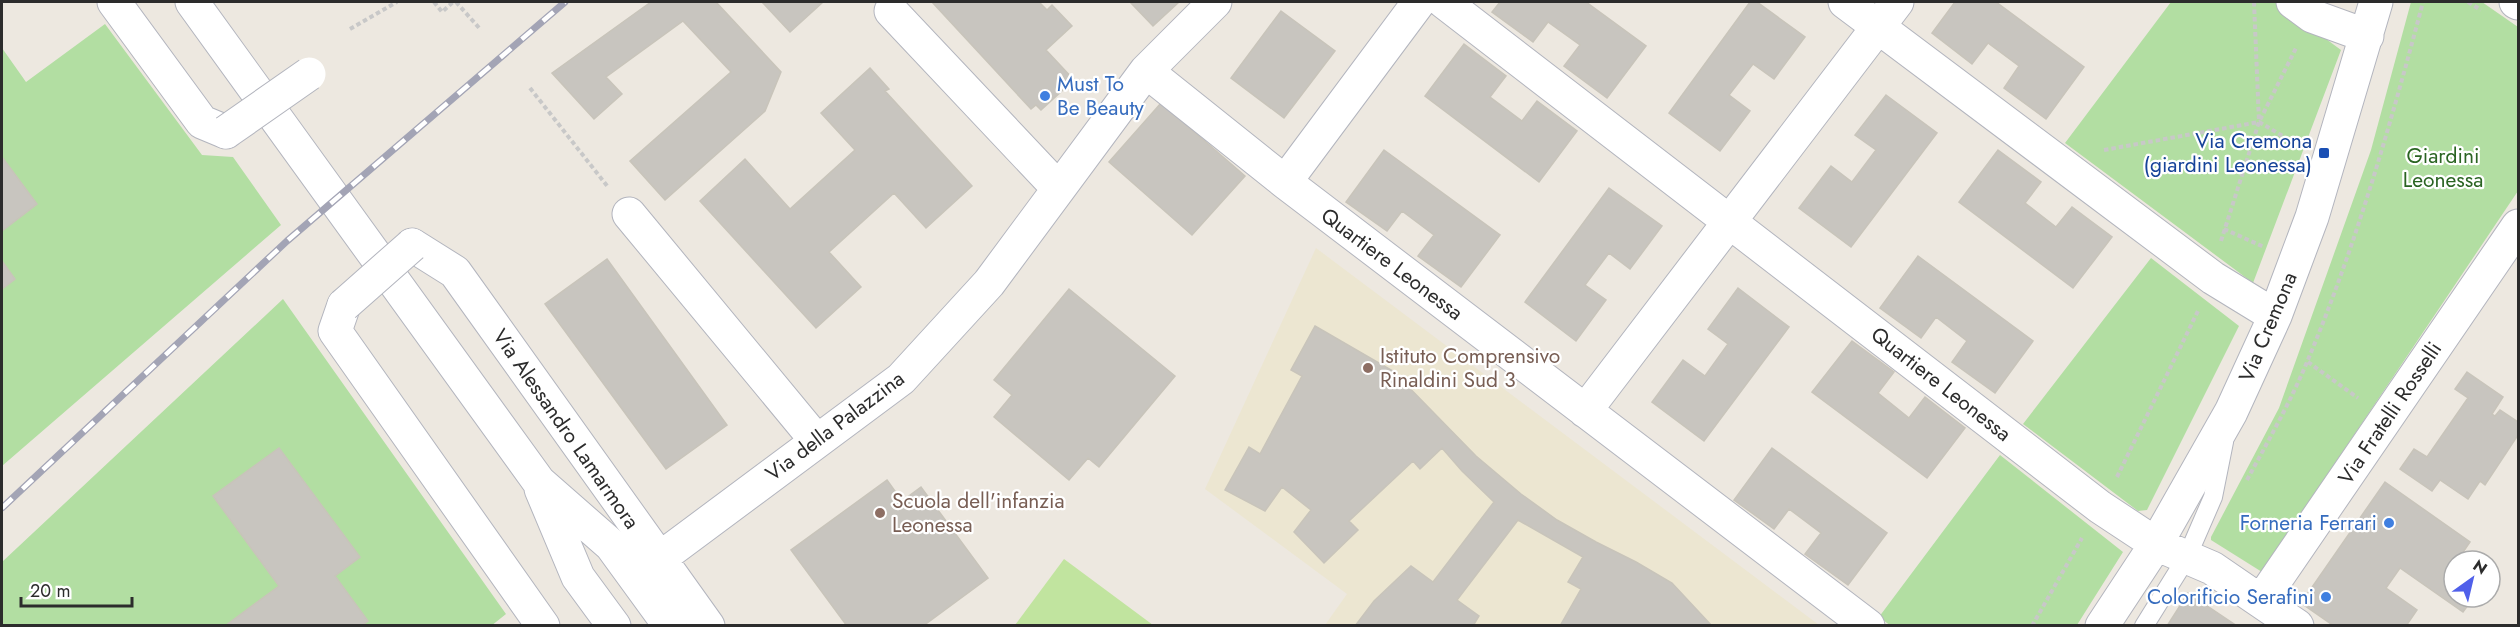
<svg xmlns="http://www.w3.org/2000/svg" width="2520" height="627" font-family="Jost,sans-serif">
	<style>
		.education { fill: #ece6d1 }
		.green { fill: #b2dea2 }
		.pitch { fill: #c1e49f }
		.building { fill: #c8c5bf; stroke: #c8c4ba; stroke-width: 1.5 }
		.lines { fill: none; stroke-linecap: round; stroke-linejoin: round }
		.service-casing { stroke: #b3b5be; stroke-width: 20 }
		.minor-casing { stroke: #b3b5be; stroke-width: 35 }
		.secondary-casing { stroke: #b3b5be; stroke-width: 35 }
		.path { stroke: #c8c8c8; stroke-width: 4; stroke-dasharray: 4.5 3; stroke-linecap: butt }
		.service { stroke: #fff; stroke-width: 18 }
		.minor { stroke: #fff; stroke-width: 33 }
		.secondary { stroke: #fff; stroke-width: 33 }
		.rail-casing { stroke: #a3a4b5; stroke-width: 7 }
		.rail { stroke: #fff; stroke-width: 4.5; stroke-dasharray: 14; stroke-linecap: butt }
		.minor-bridge-casing { stroke: #b3b5be; stroke-width: 35; stroke-linecap: butt }
		.minor-bridge { stroke: #fff; stroke-width: 33 }
		.shop-dot { fill: #3f7fe0; stroke: #fff; stroke-width: 2 }
		.transit-dot { fill: #1a4fb4; stroke: #fff; stroke-width: 2 }
		.education-dot { fill: #8d6e63; stroke: #fff; stroke-width: 2 }
		.labels { text-anchor: middle; stroke-width: 4.5; stroke-linejoin: round; paint-order: stroke }
		.shop-label { font-size: 21px; fill: #366cbe; stroke: #fff; text-anchor: end }
		.transit-label { font-size: 21px; fill: #164399; stroke: #fff; text-anchor: end }
		.park-label { font-size: 21px; fill: #2a6422; stroke: #fff }
		.street-label { font-size: 21px; fill: #2c2c2c; stroke: #fff }
		.education-label { font-size: 21px; fill: #785e54; stroke: #fff; text-anchor: start }
	</style>
	<rect width="100%" height="100%" fill="#ede8e0"/>
	<path class="education" d="M1316,248L1819,625H1325L1347,594L1205,489Z"/>
	<path class="green" d="M2171,2H2276L2341,50L2253,283L2065,143Z
		M2411,2H2482L2518,27V191L2262,572L2211,540V537L2279,408L2371,150Z
		M105,24L202,155L233,157L281,225L2,466V48L26,82Z
		M2151,258L2239,326L2147,510L2138,511L2023,424Z
		M283,299L506,614L491,626H2V562Z
		M2000,455L2123,552L2077,625L1891,626L1879,617Z"/>
	<path class="pitch" d="M1064,559L1153,625H1015Z"/>
	<path class="building" d="M651,2H716L781,72L765,111L665,200L630,161L731,72L683,21L606,77L622,94L594,119L552,73Z
		M762,2H823L790,32Z
		M932,2H1039L1047,10L1052,5L1072,26L1046,50L1074,80L1041,110L1036,105L1031,109Z
		M1130,2H1179L1153,26Z
		M1500,2H1586L1646,46L1607,98L1564,66L1580,45L1548,22L1533,42L1492,12Z
		M1750,2H1757L1805,37L1774,79L1753,64L1729,95L1750,111L1720,151L1669,113Z
		M1955,2H1996L2084,67L2046,119L2004,88L2019,66L1988,43L1972,64L1932,33Z
		M1281,11L1335,51L1284,118L1231,78Z
		M1464,44L1506,76L1490,97L1522,121L1537,101L1577,131L1539,182L1425,96Z
		M870,68L889,89L885,91L972,186L926,228L894,193L829,252L861,287L816,328L700,201L745,159L790,209L855,150L821,113Z
		M1886,95L1937,133L1851,247L1799,208L1831,166L1852,182L1876,150L1855,135Z
		M1161,103L1245,176L1192,235L1109,162Z
		M1384,150L1500,235L1461,287L1418,256L1434,235L1402,211L1387,231L1346,202Z
		M1998,150L2041,182L2025,203L2056,227L2072,207L2112,237L2073,288L1959,202Z
		M2,157L37,204L2,231Z
		M1609,188L1662,226L1630,269L1609,253L1585,285L1606,300L1576,341L1525,302Z
		M1918,256L2033,341L1995,393L1952,362L1967,341L1936,317L1921,338L1880,308Z
		M607,259L727,425L666,469L545,304Z
		M2,261L15,279L2,289Z
		M1738,288L1789,327L1704,441L1652,402L1683,360L1705,376L1728,344L1708,329Z
		M1069,289L1175,376L1099,467L1088,458L1069,480L994,417L1012,395L994,380Z
		M1315,326L1393,371L1476,456L1521,494L1557,520L1596,542L1636,562L1672,583L1712,626H1560L1581,589L1568,582L1583,557L1518,520L1457,600L1479,616L1473,626H1355L1374,601L1411,566L1433,582L1494,502L1462,471L1442,448L1420,469L1413,461L1349,521L1358,530L1324,563L1294,532L1311,510L1282,487L1265,511L1225,490L1249,447L1260,454L1302,376L1291,370Z
		M1852,341L1894,372L1878,393L1909,418L1925,397L1965,428L1927,478L1812,392Z
		M2467,372L2503,397L2492,414L2495,416L2500,410L2518,422V435L2485,485L2480,481L2468,499L2440,480L2432,491L2400,469L2414,449L2427,457L2468,398L2455,389Z
		M279,448L360,557L335,576L368,621L361,626H225L279,586L213,496Z
		M1772,448L1887,533L1848,585L1805,554L1821,533L1789,509L1774,529L1734,500Z
		M887,480L902,501L921,487L988,578L923,626H847L791,550Z
		M2385,482L2470,542L2457,561H2454L2451,570L2454,572V597H2474L2463,612L2400,568L2386,588L2417,610L2406,626H2334L2301,603Z
		M2188,593L2237,626H2167Z"/>
	<g class="lines">
		<g class="service-casing">
			<path id="service" d="M2144,626L2187,557L2213,497L2224,442"/>
		</g>
		<g class="minor-casing">
			<path id="minor" d="M114,2L202,122L226,132
				M1444,2L2100,507L2156,544L2212,568L2297,626
				M1845,2L2213,278L2275,316
				M2293,2L2312,16L2367,36
				M2516,2L2518,3
				M891,11L1058,188
				M1146,71L1285,182L1868,626
				M1285,182L1419,2
				M629,214L816,440
				M412,245L455,272L708,626
				M344,305L335,331L543,626
				M1585,411L1897,2
				M659,559L901,379L989,283L1146,71L1215,2
				M2261,601L2518,226
				M2102,626L2156,544L2231,412L2275,316L2312,217L2376,2"/>
		</g>
		<g class="secondary-casing">
			<path id="secondary" d="M192,2L539,482L611,545L670,626
				M541,489L578,577L614,626"/>
		</g>
		<path class="path" d="M434,2L442,12L453,2
			M456,2L481,30
			M2254,2L2259,122
			M2468,2L2481,10
			M350,29L397,2
			M530,88L608,187
			M2104,150L2259,122L2298,145
			M2224,229L2264,247
			M2221,241L2259,122L2296,48
			M2308,362L2358,398
			M2117,477L2198,311
			M2247,480C2268,441 2290,403 2307,362C2356,246 2391,123 2423,2
			M2032,626L2082,538"/>
		<use href="#service" class="service"/>
		<use href="#minor" class="minor"/>
		<use href="#secondary" class="secondary"/>
		<g class="rail-casing">
			<path id="rail" d="M2,508L287,241L565,2"/>
		</g>
		<use href="#rail" class="rail"/>
		<g class="minor-bridge-casing">
			<path id="minor-bridge" d="M226,132L309,74
				M344,305L412,245"/>
		</g>
		<use href="#minor-bridge" class="minor-bridge"/>
	</g>
	<g class="shop-dot">
		<circle cx="1045" cy="96" r="6"/>
		<circle cx="2389" cy="523" r="6"/>
		<circle cx="2326" cy="597" r="6"/>
	</g>
	<rect class="transit-dot" x="2318" y="147" width="12" height="12" rx="3"/>
	<g class="education-dot">
		<circle cx="1368" cy="368" r="6"/>
		<circle cx="880" cy="513" r="6"/>
	</g>
	<g class="labels">
		<g class="shop-label">
			<text x="1057" y="91" text-anchor="start">Must To<tspan x="1057" dy="24">Be Beauty</tspan></text>
			<text x="2377" y="530">Forneria Ferrari</text>
			<text x="2314" y="604">Colorificio Serafini</text>
		</g>
		<g class="transit-label">
			<text x="2312" y="148">Via Cremona<tspan x="2312" dy="24">(giardini Leonessa)</tspan></text>
		</g>
		<g class="park-label">
			<text x="2443" y="163">Giardini<tspan x="2443" dy="24">Leonessa</tspan></text>
		</g>
		<g class="street-label">
			<text transform="translate(1392 264) rotate(37)" y="7">Quartiere Leonessa</text>
			<text transform="translate(2268 327) rotate(-67)" y="7">Via Cremona</text>
			<text transform="translate(1941 384) rotate(38)" y="7">Quartiere Leonessa</text>
			<text transform="translate(2390 413) rotate(-56)" y="7">Via Fratelli Rosselli</text>
			<text transform="translate(835 426) rotate(-37)" y="7">Via della Palazzina</text>
			<text transform="translate(566 429) rotate(55)" y="7">Via Alessandro Lamarmora</text>
		</g>
		<g class="education-label">
			<text x="1380" y="363">Istituto Comprensivo<tspan x="1380" dy="24">Rinaldini Sud 3</tspan></text>
			<text x="892" y="508">Scuola dell'infanzia<tspan x="892" dy="24">Leonessa</tspan></text>
		</g>
	</g>
	<rect width="2520" height="627" fill="none" stroke="#2c2c2c" stroke-width="6"/>
	<g transform="translate(2472 579) rotate(34)"><circle r="28" fill="#ffffff" stroke="#ababab" stroke-width="1.5"/>
	<path d="M0-4.5L10 22L0 15L-10 22Z" fill="#5060ea"/>
	<text y="-9" font-size="16" font-weight="bold" text-anchor="middle" fill="#2c2c2c">N</text>
	</g>
	<path d="M21 597v9h111v-9" fill="none" stroke="#2c2c2c" stroke-width="3"/>
	<text x="30" y="597" font-size="18" fill="#2c2c2c" stroke="#ffffff" stroke-width="4.5" paint-order="stroke">20 m</text>
</svg>
